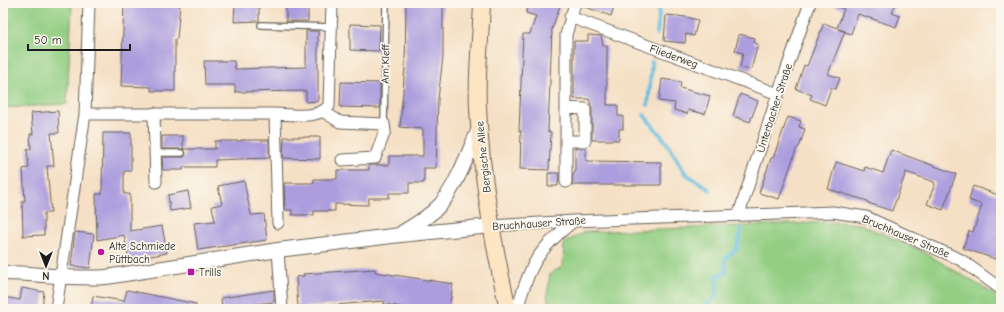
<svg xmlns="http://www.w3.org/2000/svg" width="1004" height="312" font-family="'Comic Neue',sans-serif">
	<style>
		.green { fill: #93ce83; stroke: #587550 }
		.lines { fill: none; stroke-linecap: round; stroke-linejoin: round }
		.stream { stroke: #61bddf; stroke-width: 4 }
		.building { fill: #ab9dde }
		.service-casing { stroke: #686157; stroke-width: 8 }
		.minor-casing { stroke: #686157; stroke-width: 13 }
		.tertiary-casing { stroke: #686157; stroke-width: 16 }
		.secondary-casing { stroke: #686157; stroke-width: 18 }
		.service { stroke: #fff; stroke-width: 5.5 }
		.minor { stroke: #fff; stroke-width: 11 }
		.tertiary { stroke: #fff; stroke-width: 14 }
		.secondary { stroke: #fde5c4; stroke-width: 16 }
		.poi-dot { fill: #b5179e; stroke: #fbf7ec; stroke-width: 1.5 }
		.labels { text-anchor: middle; stroke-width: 3.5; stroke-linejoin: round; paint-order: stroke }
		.street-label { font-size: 11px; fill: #1c1c1c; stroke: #fbf7ec }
		.poi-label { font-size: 11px; fill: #1c1c1c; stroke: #fbf7ec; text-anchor: start }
	</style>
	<rect width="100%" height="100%" fill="#fbf7ec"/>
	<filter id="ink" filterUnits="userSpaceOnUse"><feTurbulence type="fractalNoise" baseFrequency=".025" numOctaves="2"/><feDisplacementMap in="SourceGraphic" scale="8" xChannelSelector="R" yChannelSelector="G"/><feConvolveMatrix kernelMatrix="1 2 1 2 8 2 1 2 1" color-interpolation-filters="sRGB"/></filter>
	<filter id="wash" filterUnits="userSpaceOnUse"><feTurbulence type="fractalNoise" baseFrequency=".012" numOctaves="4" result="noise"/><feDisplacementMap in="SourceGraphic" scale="16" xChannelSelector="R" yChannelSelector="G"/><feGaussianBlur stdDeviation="0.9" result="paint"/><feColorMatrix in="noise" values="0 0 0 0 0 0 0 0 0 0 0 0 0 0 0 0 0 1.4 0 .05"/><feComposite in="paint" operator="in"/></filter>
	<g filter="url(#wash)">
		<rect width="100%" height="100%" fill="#f5e0c5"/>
		<path class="green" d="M3,3H72L67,104L3,108Z
			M836,222L860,224L920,250L996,295L1001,299V309H550L547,295L550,274L563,266L564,243L584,232Z"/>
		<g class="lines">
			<path class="stream" d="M657,34L660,3
				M648,105L652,62
				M644,115L667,143L685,173L710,190
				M707,309V304L716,297L717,276L726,273L725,259L737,248L741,229"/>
		</g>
		<g id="blocks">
			<path class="building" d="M124,3H180L177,39H175V91H151V87L121,86Z
				M235,3H259V21L234,22Z
				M286,3H308V21H286Z
				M406,3H443V57L438,99L436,168H424V183H409V193H389V198H369L368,205L335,204V211H314V215H292V210H285L284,183H314V179H337V170H369V165H389V156H423V129L400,127L405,66Z
				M529,3H561L552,29L548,132H551L549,170L520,169L521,131H519L523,34H530L536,16L526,13Z
				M582,3H615L611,16L582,6Z
				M831,3H896L892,13L900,16L896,27L858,14L851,34L838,29L845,31L828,74L840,78L836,89L831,88L825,105L810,99L812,95L796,89L804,65L807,66L824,23L837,28L844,9L831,5Z
				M666,15L686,17L698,20L694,36L686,34L685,43L664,41Z
				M350,24L380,25L379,51L350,50Z
				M306,31H318V101L306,102V91L235,92V85H205L204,61H234L235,69L306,67Z
				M739,34L755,38L754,43L758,44L751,70L740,67L743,53L735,51Z
				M588,35L601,36L603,46H607V105H618V116H623V129H619V140H592V109L589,99H574V41H588Z
				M662,79L681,82L680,88L710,96L705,114L688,110L687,114L674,110L675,103L659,101Z
				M341,82L380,83V108L340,107Z
				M740,94L758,101L750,122L733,116Z
				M58,111L59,133H51L54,166H47L51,213H44V235L23,236L22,201H25L23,169L29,168L27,149H31L30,134H33L31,113Z
				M788,117L801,121L799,127L805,129L800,145L796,150L779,199L759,193L771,158H773Z
				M103,133H131V171H124V194H130V231L162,226L167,253L129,260L124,235L97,240L96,194H102Z
				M162,136H183V149H162Z
				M284,137H320V159L283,158Z
				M241,140H269V158L215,160V167H183V170H163L162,157H184L186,153L183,149H215V141H241Z
				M575,148H586V161L661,162V185H572L573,173H575Z
				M891,150L956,174L943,210L927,204L935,184L934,182L906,172L892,211L868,203V201L828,189L836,162L864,171L865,167L883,173Z
				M548,173H559L558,186H548Z
				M244,181L251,215L264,214L267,240L198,250L194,223L215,221L212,206L222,204L218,186Z
				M973,186L1001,196V261L963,248L969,231L973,232L982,205L969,200Z
				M188,191L191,208L170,211L168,195Z
				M75,232L94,234L90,268L71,266Z
				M375,269V272L453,284L449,309H415L384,304V301L298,308L296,277L304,276L303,274Z
				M22,288L44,292L42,309H3V297L20,300Z
				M127,290L196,304L195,309H91L93,296L124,301Z
				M274,290V302L255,304L256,309H222L221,298Z"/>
		</g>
	</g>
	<g filter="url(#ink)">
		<use href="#blocks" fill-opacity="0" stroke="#686157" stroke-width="1"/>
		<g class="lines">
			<g class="service-casing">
				<path id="service" d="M261,25L332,27
					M384,124L386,3
					M155,153H182"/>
			</g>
			<g class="minor-casing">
				<path id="minor" d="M570,17L778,94
					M566,108L585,109V141H566
					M324,112L340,122L384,124L385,131L375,158L342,160
					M154,113L156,182
					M85,114H275L278,223
					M275,114C293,114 316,120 329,106L332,3
					M566,182V35L575,3
					M739,214L778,94L810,3
					M491,226L574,221L833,212L866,217L961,260L1001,289
					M278,250L282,309
					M56,309L85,114L89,3
					M517,309C531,264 536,251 574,221"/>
			</g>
			<g class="tertiary-casing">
				<path id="tertiary" d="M403,232C417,224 430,216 441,204C458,183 468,153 479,129
					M3,273C38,273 72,280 106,277L278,250L400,235L491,226"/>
			</g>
			<g class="secondary-casing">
				<path id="secondary" d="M482,3C481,37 476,73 478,107C481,175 493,243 508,309"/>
			</g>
			<use href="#service" class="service"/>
			<use href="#minor" class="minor"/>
			<use href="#tertiary" class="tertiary"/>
			<use href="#secondary" class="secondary"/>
		</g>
	</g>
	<g class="poi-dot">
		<circle cx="101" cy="252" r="4"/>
		<rect x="187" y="268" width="8" height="8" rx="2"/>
	</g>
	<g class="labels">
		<g class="street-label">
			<text transform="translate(674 56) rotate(20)" y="4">Fliederweg</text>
			<text transform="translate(385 64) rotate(-89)" y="4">Am Kleff</text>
			<text transform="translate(774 108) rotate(-72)" y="4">Unterbacher Straße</text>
			<text transform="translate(483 157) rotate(-96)" y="4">Bergische Allee</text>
			<text transform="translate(539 223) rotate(-4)" y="4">Bruchhauser Straße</text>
			<text transform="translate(906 236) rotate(23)" y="4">Bruchhauser Straße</text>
		</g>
		<g class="poi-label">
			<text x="109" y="250">Alte Schmiede<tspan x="109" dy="13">Püttbach</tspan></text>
			<text x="199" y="276">Trills</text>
		</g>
	</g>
	<rect width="1004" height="312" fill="none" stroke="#fbf7ec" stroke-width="16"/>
	<g transform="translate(46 266) rotate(180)" stroke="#fbf7ec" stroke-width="3" paint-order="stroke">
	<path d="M0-3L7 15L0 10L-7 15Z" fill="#1c1c1c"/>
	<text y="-6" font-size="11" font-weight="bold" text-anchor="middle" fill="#1c1c1c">N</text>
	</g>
	<path d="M28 44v6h102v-6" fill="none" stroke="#1c1c1c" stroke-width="2"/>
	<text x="34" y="44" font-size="12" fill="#1c1c1c" stroke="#fbf7ec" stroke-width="3" paint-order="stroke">50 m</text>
</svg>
